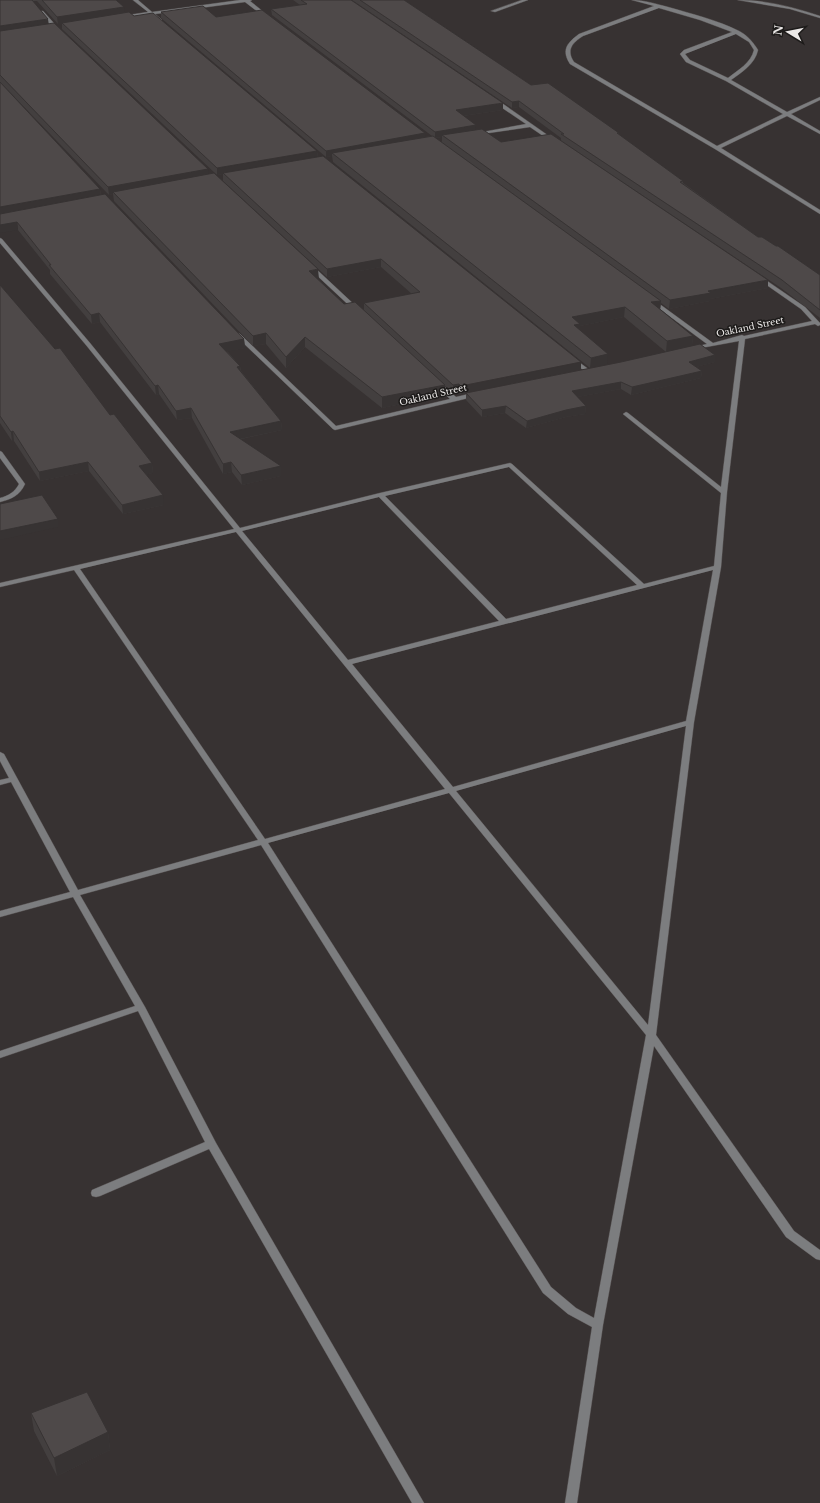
<svg xmlns="http://www.w3.org/2000/svg" width="820" height="1503" font-family="'Libre Baskerville',serif">
	<style>
		.lines { fill: none; stroke-linecap: round; stroke-linejoin: round }
		.street-casing { stroke: #544f4f; stroke-width: 1 }
		.street { fill: #7c7d7f; fill-rule: evenodd }
		.wall { fill: #433f3f; fill-rule: evenodd }
		.shaded-wall { fill: #373333 }
		.building { fill: #4e4949; stroke: #373333 }
		.labels { text-anchor: middle; stroke-width: 3; stroke-linejoin: round; paint-order: stroke }
		.far-street-label { font-size: 9px; fill: #ebe8e7; stroke: #1d1b1a }
	</style>
	<rect width="100%" height="100%" fill="#373232"/>
	<g class="lines">
		<g class="street-casing">
			<path id="street" d="M133,0H138L152,12L240,0H252L250,1L270,17L266,18L245,2L155,14L162,20L160,21L150,15L120,18V17L122,16L148,12Z
				M522,0H528L495,12L491,11Z
				M632,0C644,0 656,4 668,7C692,14 717,20 739,31C747,35 753,42 758,50C755,64 742,72 731,80L787,112L820,97V100L791,114L820,131V134L787,116L721,148L820,210V214L715,149L570,64C561,50 567,43 579,34L654,6ZM659,8L700,20L732,32L684,50L680,54L686,62L726,81L783,114L717,146L574,62C566,50 572,43 583,36ZM736,34L749,42L754,50C751,63 738,70 728,78L690,60L685,54Z
				M738,0C766,0 793,7 820,16V18L790,9Z
				M39,11H43L61,31V33H57L39,13Z
				M492,99H496L556,141L552,142L530,127L475,135V133H477L526,124L492,101Z
				M0,238L2,239L90,343L240,528L380,493L510,463L512,464L644,584L714,566L721,493L623,414L626,412L628,413L721,487L739,341L690,350V348L707,344L649,301L654,300L713,343L742,335L744,336L812,321L801,309L758,279L757,278L760,276L805,307L820,323V325L818,326L815,324L745,339L727,492L721,567L694,722L656,1035L794,1231L820,1250V1260L816,1259L786,1237L654,1046L603,1325L577,1503H565L592,1327L568,1314L543,1293L261,845L80,895L145,1007L216,1143L424,1503H412L209,1149L100,1196L96,1197L92,1196L91,1193L92,1190L205,1142L138,1011L0,1058V1051L135,1006L73,897L0,917V911L70,892L11,782L0,785V780L9,778L0,761V752L4,754L78,890L258,840L74,570L0,587V583L234,529L86,345L0,243ZM509,467L637,585L506,619L385,496ZM379,497L499,621L348,660L242,531ZM236,532L445,789L265,839L80,569ZM713,570L686,721L453,787L352,664ZM686,726L648,1025L456,791ZM449,793L646,1035L594,1318L576,1308L551,1287L268,843Z
				M310,267H314L359,309V311H355L310,269Z
				M238,333L240,334L336,426L450,399L434,383L437,381L439,382L456,397L477,392L480,394L477,396L335,430L333,429L236,336V334Z
				M572,357L591,371V373H587L570,360V358Z
				M0,451L2,452L25,484C20,495 12,499 0,502V498C8,496 15,492 19,484L0,458Z"/>
		</g>
		<use href="#street" class="street"/>
	</g>
	<path class="wall" d="M0,0H116L124,7V13L134,16L317,151L318,157L581,362V370L715,355V362L696,367L702,371L701,378L631,395L621,389L577,397L586,406L585,414L566,417L526,428L505,413L482,417L466,400V393L461,394L459,392L453,393L445,386V395L382,408L305,347L286,368L266,344L253,346L114,201L113,194L109,195L0,82ZM32,1H37L58,24H62V29L217,175L223,174V181L327,277L381,267L412,294L364,303V310L344,304L318,279H319L49,24Z
		M293,0H351L503,110L463,116L475,130L501,142L768,288L710,299V301L669,309L661,303L660,309L693,336L692,346L666,352L624,317L580,326L579,330L607,365L590,368L333,162L332,156L326,157L161,18V12L216,17L425,137L432,136L272,15L271,9L300,5ZM442,137V142L436,138Z
		M352,0H404L531,85L619,133V135L683,181V183L758,237L776,246L820,275V318L781,288L561,141V138L519,107L512,108Z
		M0,82L100,189L101,195L244,339L245,348L227,351L240,366L241,371L281,421L282,430L241,439L281,476L242,485L232,472L223,474L192,418L177,420L159,394L156,395L100,322L92,324L50,274V270L18,230Z
		M0,285L110,415L152,463L153,473L146,474L164,505L123,514L89,471L40,481L14,441H12L0,423Z
		M31,1413L108,1432L110,1450L57,1476L34,1431Z"/>
	<path class="shaded-wall" d="M124,7L125,14L62,23V24H58L57,17Z
		M48,19L49,26L0,33V26Z
		M519,101V107L512,108V102Z
		M503,103V110L455,117L456,110Z
		M476,125L475,131L442,135V137L435,138V132Z
		M425,133V140L332,153V156L326,157V151Z
		M317,151L318,158L223,173V174L217,175V168Z
		M208,169L209,177L113,192V194L109,195L108,187Z
		M100,189L101,197L0,215V207Z
		M17,222L18,230L0,233V225Z
		M381,259V267L327,277V269Z
		M318,269L319,279L309,280V271Z
		M768,280V288L710,299V301L669,309L670,300L708,291Z
		M661,301L660,311L651,302Z
		M625,307L624,317L580,326L579,334L573,335L572,317Z
		M99,313L100,322L92,324L91,315Z
		M266,333V344L253,346V336Z
		M693,336L692,346L666,352L667,341Z
		M305,337V347L286,368V357Z
		M244,339L245,348L220,353L219,344Z
		M608,354L607,365L590,368L591,358Z
		M715,355V362L689,369V362Z
		M581,362V370L461,394V386Z
		M240,366L241,375L237,367Z
		M702,371L701,378L631,395L632,387Z
		M621,382V389L572,398V391Z
		M459,384V392L453,393V385Z
		M158,385L159,394L156,395L155,386Z
		M445,385V395L382,408V397Z
		M506,406L505,413L482,417V410Z
		M586,406L585,414L566,417L526,428L527,421L566,410Z
		M191,408L192,418L177,420L176,411Z
		M281,421L282,430L230,441V432Z
		M13,431L14,441H12L11,432Z
		M88,462L89,471L40,481L39,472Z
		M231,462L232,472L223,474V464Z
		M152,463L153,473L139,476V466Z
		M281,466V476L242,485L241,475Z
		M163,495L164,505L123,514L122,505Z
		M58,519V527L0,540V531Z
		M108,1432L110,1450L57,1476L54,1458Z"/>
	<path class="building" d="M0,0H32L48,19L0,26Z
		M42,0H116L124,7L57,17Z
		M301,0H351L503,103L456,110L476,125L435,132L271,9L307,4Z
		M360,0H404L531,85L548,83L619,133H617L683,181L680,182L758,237H762L776,246H778L820,275V310L782,280L561,134H564L519,101L512,102Z
		M203,6L216,17L262,10L425,133L326,151L161,12Z
		M129,12L134,16L153,13L317,151L217,168L62,23Z
		M54,23L208,169L108,187L0,75V31Z
		M0,82L100,189L0,207Z
		M482,129L501,142L551,134L768,280L708,291L711,293L670,300L442,135Z
		M433,136L661,301L651,302L693,336L667,341L625,307L572,317L580,324L574,325L608,354L591,358L332,153Z
		M323,156L581,362L461,386L459,384L453,385L364,303L420,292L381,259L327,269L223,173Z
		M214,173L318,269L309,271L344,304L355,302L445,385L382,397L305,337L286,357L266,333L253,336L113,192Z
		M105,194L244,339L219,344L240,366L237,367L281,421L230,432L281,466L241,475L231,462L223,464L191,408L176,411L158,385L155,386L99,313L91,315L49,265H51L17,222L0,225V214Z
		M0,285L55,349L60,348L110,415L114,414L152,463L139,466L163,495L122,505L88,462L39,472L13,431L11,432L0,416Z
		M700,344L715,355L689,362L702,371L632,387L621,382L572,391L586,406L566,410L527,421L506,406L482,410L466,393L621,362Z
		M42,495L58,519L0,531V504Z
		M87,1392L108,1432L54,1458L31,1413Z"/>
	<g class="labels">
		<g class="far-street-label">
			<text transform="translate(750 327) rotate(-12)" y="3">Oakland Street</text>
			<text transform="translate(433 395) rotate(-13)" y="3">Oakland Street</text>
		</g>
	</g>
	<g transform="translate(788 32) rotate(280)" stroke="#1d1b1a" stroke-width="3" paint-order="stroke">
	<path d="M0-3L7 15L0 10L-7 15Z" fill="#ebe8e7"/>
	<text y="-6" font-size="11" font-weight="bold" text-anchor="middle" fill="#ebe8e7">N</text>
	</g>
</svg>
